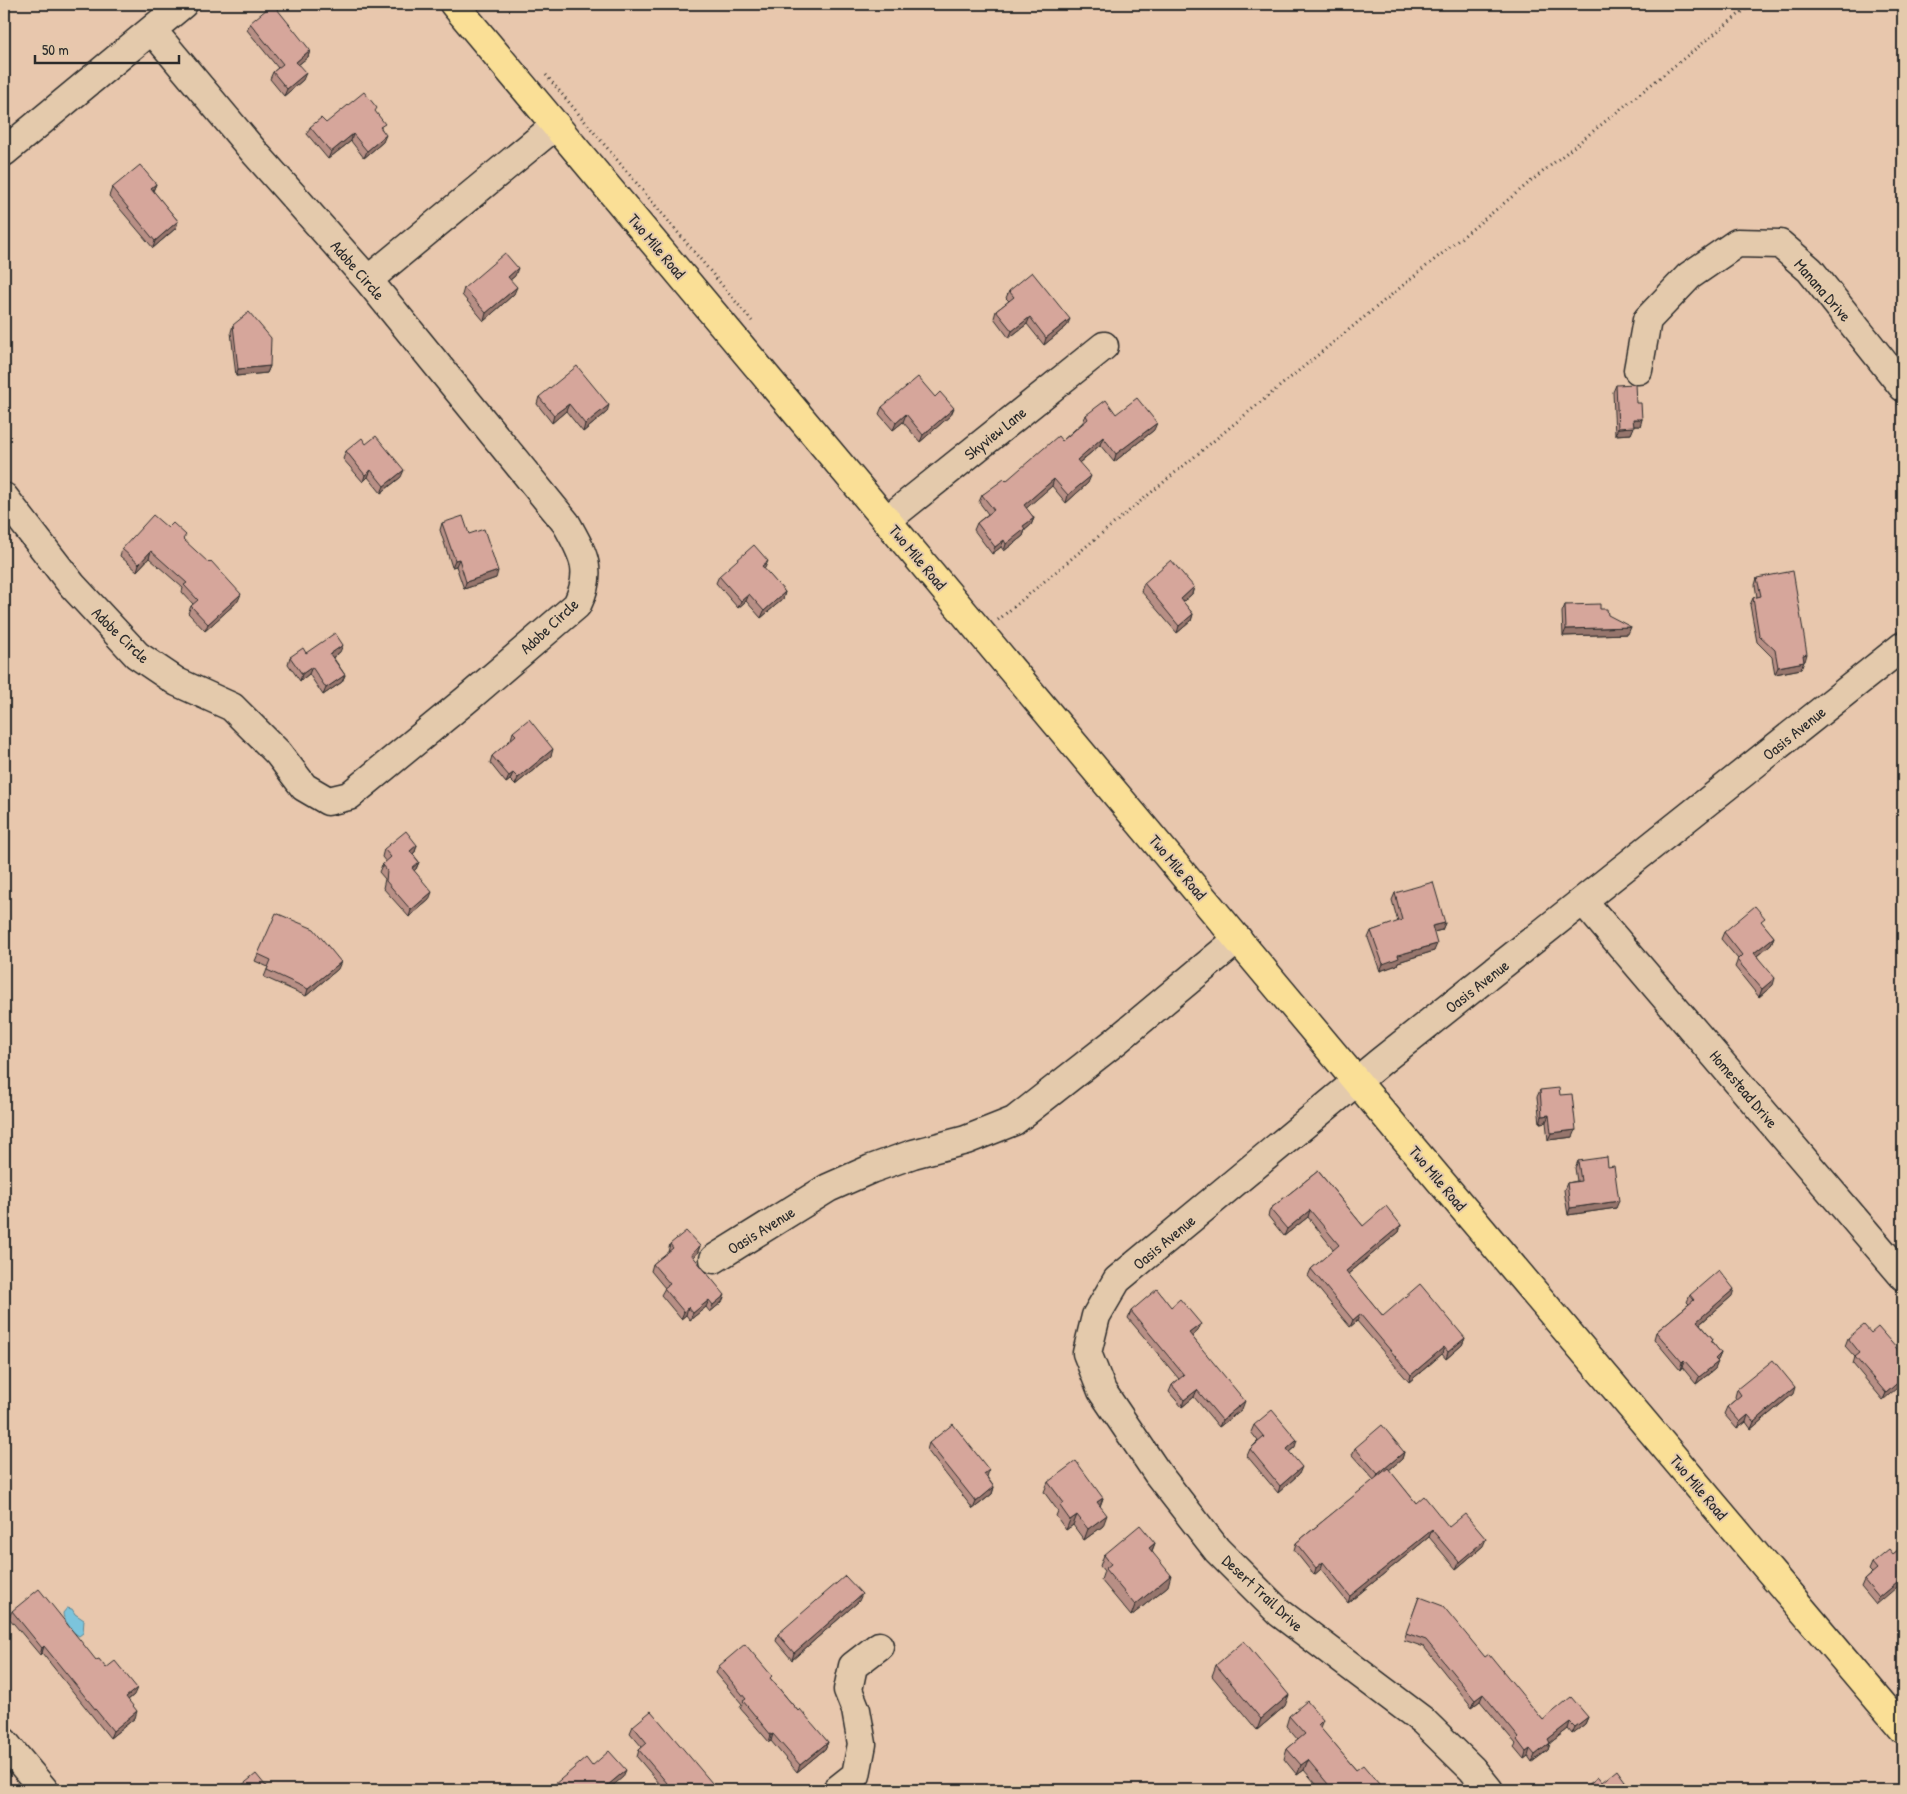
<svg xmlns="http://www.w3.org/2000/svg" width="1907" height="1794" font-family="'Patrick Hand',sans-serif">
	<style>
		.water { fill: #7cc4dc; stroke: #5c8795 }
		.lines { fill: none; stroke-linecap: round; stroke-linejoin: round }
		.minor-casing { stroke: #2b2b2b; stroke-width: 31 }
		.major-casing { stroke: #2b2b2b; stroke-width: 31 }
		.path { stroke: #2b2b2b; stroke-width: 3; stroke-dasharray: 1 4; stroke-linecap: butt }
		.minor { stroke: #e4caac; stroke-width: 28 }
		.major { stroke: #fadf96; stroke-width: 28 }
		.wall { fill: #b88f85; stroke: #2b2b2b }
		.shaded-wall { fill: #96746c; stroke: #2b2b2b }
		.building { fill: #d6a69b; stroke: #2b2b2b }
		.labels { text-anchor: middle; stroke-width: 4; stroke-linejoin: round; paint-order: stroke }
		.street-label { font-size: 16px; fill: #2b2b2b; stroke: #e4caac }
	</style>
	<rect width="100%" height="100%" fill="#e8c7ad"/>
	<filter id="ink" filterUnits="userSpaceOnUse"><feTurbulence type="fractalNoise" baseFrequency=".02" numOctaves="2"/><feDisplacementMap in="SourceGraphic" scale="10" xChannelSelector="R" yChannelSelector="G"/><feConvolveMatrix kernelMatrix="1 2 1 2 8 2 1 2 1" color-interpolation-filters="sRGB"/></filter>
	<g filter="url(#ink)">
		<path class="water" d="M67,1608L72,1609L75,1614L84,1620L83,1633L79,1636L70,1630C69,1623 63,1620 63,1613Z"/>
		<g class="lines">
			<g class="minor-casing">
				<path id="minor" d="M4,152L183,4
					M368,280L556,125
					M1638,370L1647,320L1689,276L1737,243L1780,244L1810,270L1903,387
					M4,497L72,585L137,655L177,682L232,707L278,753L304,787L328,801L349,796L466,700L577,605C594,570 583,554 566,523L368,280L256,154L152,30
					M887,520L1104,346
					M1584,902L1903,1276
					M714,1259L828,1188L871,1169L913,1154L966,1140L1014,1121L1116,1041L1238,939
					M4,1742L44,1790
					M837,1790L856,1775L862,1744L856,1710L848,1690L853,1666L879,1646
					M1489,1790L1472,1769L1422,1720L1280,1613L1217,1550L1158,1474L1102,1391L1087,1353L1096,1316L1117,1280L1380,1062L1903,646"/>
			</g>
			<g class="major-casing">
				<path id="major" d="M454,4L1404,1138L1903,1729"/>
			</g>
			<path class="path" d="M546,75L752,321
				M998,620C1247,412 1498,206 1752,4"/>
			<use href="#minor" class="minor"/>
			<use href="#major" class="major"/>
		</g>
		<path class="wall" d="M250,23L310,50L308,57L298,65L303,80L284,96L270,79L273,72L278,68L247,30Z
			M376,113L382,130L383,142L364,158L351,141L328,159L307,134L310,127Z
			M156,184L153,191L178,221L176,228L153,248L109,196L112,188Z
			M515,276L510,280L514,294L484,321L462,295L464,288Z
			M1009,291L1067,326L1044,345L1027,324L1009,338L994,318L996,311L1009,301L1006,298Z
			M233,325L270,366L267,373L236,376L231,332Z
			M1616,385L1636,403L1642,419L1640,426H1634L1631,434L1615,435L1613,392Z
			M539,397L607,412L583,432L566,411L552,423L537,404Z
			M882,407L951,415L920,442L903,422L893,430L879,414Z
			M1116,414L1154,430L1114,462L1100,445L1079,463L1088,483L1066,503L1052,486L1026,508L1034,518L1031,525L1025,530L1023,536L1004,551L1001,547L992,554L974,530L977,523L988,514L979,502L982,495L1006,481L1062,441L1083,422L1086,415Z
			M346,451L401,477L381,493L368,477L363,482L343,459Z
			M442,523L469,534L496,578L464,589L456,566L452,567L440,530Z
			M168,528L184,540L238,601L205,631L188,613L191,606L193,604L182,592L183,588L149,558L137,571L120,556L122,549Z
			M765,568L764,569L785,592L783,599L761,618L746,601L738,608L716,583L719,576Z
			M1757,578L1805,661H1804L1801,669L1775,674L1772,657L1757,642L1750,605L1753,598L1757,597L1755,585Z
			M1144,583L1194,587L1192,594L1183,602L1193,614L1191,621L1177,633L1141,591Z
			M1565,605L1600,609L1628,634L1563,636L1562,612Z
			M340,652L333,657L345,675L342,682L323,695L309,674L300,681L288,664L290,657L306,653Z
			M513,732L551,756L515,785L510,780L506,783L490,763L492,756L511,740V739Z
			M417,845L415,852L413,854L419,862L416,869L414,871L429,900L409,917L383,888L385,879L379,872L382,865L386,862L382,857L384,849Z
			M1395,893L1445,923L1442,930L1433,932L1434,951L1398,962L1397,965L1380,971L1368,938L1371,931L1398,922L1392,900Z
			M1763,924L1774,937L1771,944L1757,956L1773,985L1759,997L1735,967L1738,959L1721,939L1724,932Z
			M258,954L338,969L306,996L264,977L268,967L255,961Z
			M1540,1090L1573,1137L1548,1140L1546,1122L1540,1123L1537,1097Z
			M1578,1161L1608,1167L1616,1208L1568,1215L1564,1190L1567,1183L1577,1181L1575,1168Z
			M1318,1171L1363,1226L1401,1225L1399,1232L1348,1274L1383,1316L1465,1338L1462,1345L1446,1359L1442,1354L1409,1382L1357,1321L1350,1327L1308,1276L1311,1269L1334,1250L1308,1217L1284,1236L1268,1216L1270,1209Z
			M670,1244L700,1246L697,1254L693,1257L722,1302L710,1312L706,1307L690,1320L686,1315L681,1319L661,1295L665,1288L651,1271L653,1264L668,1252Z
			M1690,1295L1732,1296L1700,1324L1713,1339L1712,1342L1721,1353L1718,1360L1717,1361L1715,1369L1696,1384L1682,1367L1680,1370L1654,1339L1656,1332L1689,1304L1687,1302Z
			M1171,1307L1198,1331L1192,1336L1242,1409L1219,1427L1194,1397L1182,1407L1169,1392L1172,1385L1179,1379L1128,1318L1131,1311Z
			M1871,1333L1903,1356L1883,1400L1853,1364L1855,1357L1845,1346L1848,1338Z
			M1737,1389L1793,1394L1751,1429L1746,1422L1737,1429L1724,1414L1727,1407L1736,1399L1735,1397Z
			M1254,1425L1295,1447L1289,1452L1299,1474L1278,1493L1247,1456L1250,1449L1258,1441L1251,1432Z
			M929,1443L987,1477L994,1487L992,1494L973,1509L927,1450Z
			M1355,1448L1404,1452L1402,1459L1389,1470L1416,1503L1449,1527L1483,1546L1456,1569L1429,1537L1348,1603L1321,1569L1314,1575L1294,1550L1296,1543L1374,1480L1352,1455Z
			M1048,1482L1103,1498L1100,1506L1103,1526L1084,1540L1073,1525L1066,1530L1056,1516L1058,1511L1044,1492Z
			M1155,1543L1152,1551L1168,1586L1131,1616L1101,1580L1104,1571L1100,1566L1104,1555Z
			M1903,1546L1876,1605L1861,1587L1864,1580L1872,1573L1869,1570L1872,1563L1893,1554Z
			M1419,1597L1485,1657L1543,1720L1588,1717L1585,1724L1572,1734L1568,1729L1550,1743L1548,1750L1532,1762L1528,1756L1524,1759L1514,1747L1516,1744L1480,1701L1472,1707L1424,1647L1404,1640Z
			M859,1601L792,1660L776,1641L778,1634Z
			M12,1611L96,1660L106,1668L134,1695L128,1700L135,1718L110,1738L42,1653L40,1655L9,1618Z
			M1216,1665L1285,1706L1257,1730L1212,1676Z
			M719,1666L771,1679L798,1711L828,1742L825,1749L797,1772L771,1741L769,1742L740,1708L742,1704L716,1673Z
			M1289,1716L1320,1728L1356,1770L1384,1790H1321L1304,1770L1297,1775L1284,1759L1287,1749L1298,1740L1286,1726Z
			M633,1726L718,1790H665L637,1757L639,1750L642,1747L630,1733Z"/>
		<path class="shaded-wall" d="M310,50L308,57L293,69L296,62Z
			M306,73L303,80L284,96L287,89Z
			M353,134L351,141L328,159L331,152Z
			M386,135L383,142L364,158L367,151Z
			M156,184L153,191L151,188Z
			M178,221L176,228L153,248L155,241Z
			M518,268L515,276L505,284L508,277Z
			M517,287L514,294L484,321L486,313Z
			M1030,317L1027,324L1009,338L1012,331Z
			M1070,319L1067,326L1044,345L1046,338Z
			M270,366L267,373L236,376L238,369Z
			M569,404L566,411L552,423L554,415Z
			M609,405L607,412L583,432L585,424Z
			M954,408L951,415L920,442L923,435Z
			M906,414L903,422L893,430L896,423Z
			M1633,419H1642L1640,426H1631Z
			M1157,423L1154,430L1114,462L1116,454Z
			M1634,427L1631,434L1615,435L1618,428Z
			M1103,437L1100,445L1074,467L1077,460Z
			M371,470L368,477L363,482L365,475Z
			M404,470L401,477L381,493L384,486Z
			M1091,476L1088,483L1066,503L1068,495Z
			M1054,479L1052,486L1022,512L1024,505Z
			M1034,518L1031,525L1025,530L1023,536L1004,551L1006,544L1023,526Z
			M1004,540L1001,547L992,554L995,547Z
			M151,551L149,558L137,571L139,564Z
			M459,559L456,566L452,567L455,560Z
			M768,561L765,568L759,573L762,566Z
			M498,571L496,578L464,589L466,582Z
			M1194,587L1192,594L1178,606L1181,599Z
			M785,592L783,599L761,618L764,611Z
			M241,594L238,601L205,631L208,624Z
			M749,594L746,601L738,608L741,601Z
			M1193,614L1191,621L1177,633L1179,626Z
			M1631,627L1628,634L1563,636L1566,629Z
			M343,645L340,652L328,661L330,654Z
			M1807,654L1805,661L1800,662L1803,655Z
			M1804,662L1801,669L1775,674L1778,667Z
			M312,667L309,674L300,681L302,674Z
			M345,675L342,682L323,695L326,688Z
			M553,749L551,756L515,785L518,778Z
			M513,773L510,780L506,783L509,776Z
			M417,845L415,852L407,858L410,851Z
			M419,862L416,869L409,875L412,868Z
			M432,892L429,900L409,917L411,910Z
			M1445,923L1442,930L1429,933L1432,926Z
			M1774,937L1771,944L1752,960L1754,953Z
			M1437,944L1434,951L1398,962L1397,965L1380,971L1383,964L1398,955Z
			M341,962L338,969L306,996L308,989Z
			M1775,978L1773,985L1759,997L1762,989Z
			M1549,1115L1546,1122L1540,1123L1542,1116Z
			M1576,1130L1573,1137L1548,1140L1551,1133Z
			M1619,1201L1616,1208L1568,1215L1570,1208Z
			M1310,1210L1308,1217L1284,1236L1287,1229Z
			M1401,1225L1399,1232L1343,1278L1346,1271Z
			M700,1246L697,1254L688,1261L691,1254Z
			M1734,1289L1732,1296L1695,1328L1697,1321Z
			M725,1295L722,1302L710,1312L713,1305Z
			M709,1300L706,1307L690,1320L693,1313Z
			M688,1307L686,1315L681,1319L684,1312Z
			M1360,1314L1357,1321L1350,1327L1353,1320Z
			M1201,1324L1198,1331L1187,1341L1189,1333Z
			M1465,1338L1462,1345L1446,1359L1448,1352Z
			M1444,1347L1442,1354L1409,1382L1411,1375Z
			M1721,1353L1718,1360L1712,1366L1715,1359Z
			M1684,1360L1682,1367L1680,1370L1682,1362Z
			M1718,1362L1715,1369L1696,1384L1699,1377Z
			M1903,1378V1383L1883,1400L1886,1393Z
			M1795,1387L1793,1394L1751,1429L1754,1422Z
			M1197,1390L1194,1397L1182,1407L1184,1400Z
			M1245,1401L1242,1409L1219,1427L1222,1420Z
			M1748,1415L1746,1422L1737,1429L1740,1422Z
			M1297,1440L1295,1447L1284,1456L1287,1449Z
			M1404,1452L1402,1459L1375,1482L1378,1474Z
			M1302,1467L1299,1474L1278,1493L1280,1486Z
			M989,1470L987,1477L984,1474Z
			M994,1487L992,1494L973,1509L976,1502Z
			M1103,1498L1099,1509L1097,1502Z
			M1077,1515L1073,1525L1066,1530L1070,1520Z
			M1107,1515L1103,1526L1084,1540L1088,1529Z
			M1432,1530L1429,1537L1348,1603L1350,1596Z
			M1486,1539L1483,1546L1456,1569L1459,1562Z
			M1155,1543L1151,1553L1149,1548Z
			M1323,1562L1321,1569L1314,1575L1316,1568Z
			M1171,1575L1168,1586L1131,1616L1135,1605Z
			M1903,1578V1582L1876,1605L1879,1598Z
			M862,1594L859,1601L792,1660L794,1653Z
			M44,1646L42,1653L40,1655L42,1648Z
			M137,1688L134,1695L123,1704L126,1697Z
			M1483,1694L1480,1701L1472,1707L1475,1700Z
			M1289,1695L1285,1706L1257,1730L1261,1719Z
			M137,1711L135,1718L110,1738L113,1731Z
			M1588,1717L1585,1724L1572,1734L1575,1727Z
			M1323,1720L1319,1730L1318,1725Z
			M1570,1722L1568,1729L1545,1747L1548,1739Z
			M773,1734L771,1741L769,1742L771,1735Z
			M828,1742L825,1749L797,1772L800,1765Z
			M1550,1743L1548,1750L1532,1762L1535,1755Z
			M1530,1749L1528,1756L1524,1759L1526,1752Z
			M1308,1760L1304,1770L1297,1775L1301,1765Z
			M626,1770L623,1777L608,1790H602Z"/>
		<path class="building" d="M273,4L310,50L296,62L306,73L287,89L273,72L283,64L250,23Z
			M364,92L377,108L375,111L385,124L380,127L386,135L367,151L353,134L331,152L310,127L321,118L326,123Z
			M140,165L156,184L151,188L178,221L155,241L112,188Z
			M505,253L518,268L508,277L517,287L486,313L464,288Z
			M1032,272L1070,319L1046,338L1030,317L1012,331L996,311L1014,297L1009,291Z
			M249,312L271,338L270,366L238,369L233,325Z
			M577,366L609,405L585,424L569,404L554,415L539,397Z
			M918,377L935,397L940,392L954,408L923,435L906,414L896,423L882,407Z
			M1635,384L1636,403H1641L1642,419H1633L1634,427L1618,428L1616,385Z
			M1137,398L1157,423L1116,454L1103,437L1077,460L1091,476L1068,495L1054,479L1024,505L1034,518L1023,526L1025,529L1006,544L1004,540L995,547L977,523L994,510L982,495L1004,479L1006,481L1058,436L1062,441L1088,419L1086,415L1106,400L1116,414Z
			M376,436L404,470L384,486L371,470L365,475L346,451L362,438L366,444Z
			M153,515L168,528L173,523L186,535L183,539L209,563L211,561L241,594L208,624L191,606L198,600L184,585L187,583L151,551L139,564L122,549Z
			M463,516L469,534L484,529L498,571L466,582L459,559L455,560L442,523Z
			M754,545L768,561L762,566L785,592L764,611L749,594L741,601L719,576Z
			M1171,560L1194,587L1181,599L1193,614L1179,626L1144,583Z
			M1793,571L1807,654L1803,655L1804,662L1778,667L1775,650L1759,635L1753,598L1761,596L1757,578Z
			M1600,604V609H1607L1608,615L1631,627L1566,629L1565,605Z
			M335,633L343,645L330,654L345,675L326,688L312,667L302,674L290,657L303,648L306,653Z
			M529,719L553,749L518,778L513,773L509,776L492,756L516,735L513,732Z
			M406,831L417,845L410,851L419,862L412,868L432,892L411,910L386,881L387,871L382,865L391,857L384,849Z
			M1433,882L1445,923L1432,926L1437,944L1398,955L1399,958L1383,964L1371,931L1402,920L1395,893Z
			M1755,906L1765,918L1761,921L1774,937L1754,953L1775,978L1762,989L1737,960L1742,955L1724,932Z
			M276,913L314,929L341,962L308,989L267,970L271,960L258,954Z
			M1559,1088L1560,1095L1572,1094L1576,1130L1551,1133L1549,1115L1542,1116L1540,1090Z
			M1607,1157L1608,1167L1614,1166L1619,1201L1570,1208L1567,1183L1581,1181L1578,1161Z
			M1318,1171L1363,1226L1386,1206L1401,1225L1346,1271L1383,1316L1420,1284L1465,1338L1448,1352L1444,1347L1411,1375L1360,1314L1353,1320L1311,1269L1339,1245L1310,1210L1287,1229L1270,1209Z
			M686,1231L700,1246L691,1254L725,1295L713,1305L709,1300L693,1313L688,1307L684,1312L664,1288L670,1284L653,1264L673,1248L670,1244Z
			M1719,1270L1734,1289L1697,1321L1713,1339L1711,1341L1721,1353L1715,1359L1718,1362L1699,1377L1684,1360L1682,1362L1656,1332L1694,1300L1690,1295Z
			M1157,1289L1171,1307L1180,1299L1201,1324L1189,1333L1245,1401L1222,1420L1197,1390L1184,1400L1172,1385L1184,1375L1131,1311Z
			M1864,1325L1871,1333L1878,1327L1903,1356V1378L1886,1393L1855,1357L1860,1353L1848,1338Z
			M1773,1360L1795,1387L1754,1422L1748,1415L1740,1422L1727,1407L1741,1395L1737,1389Z
			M1272,1410L1297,1440L1287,1449L1302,1467L1280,1486L1250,1449L1264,1437L1254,1425Z
			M953,1424L989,1470L984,1474L994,1487L976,1502L929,1443Z
			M1382,1425L1404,1452L1378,1474L1355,1448Z
			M1076,1461L1103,1498L1097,1502L1107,1515L1088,1529L1077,1515L1070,1520L1060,1506L1064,1503L1048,1482Z
			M1388,1468L1416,1503L1424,1496L1449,1527L1465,1514L1486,1539L1459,1562L1432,1530L1350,1596L1323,1562L1316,1568L1296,1543Z
			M1140,1525L1155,1543L1149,1548L1171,1575L1135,1605L1105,1569L1111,1564L1104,1555Z
			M1903,1546V1578L1879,1598L1864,1580L1877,1569L1872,1563L1889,1549L1893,1554Z
			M845,1576L862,1594L794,1653L778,1634Z
			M39,1589L96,1660L99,1659L106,1668L115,1661L137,1688L126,1697L137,1711L113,1731L44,1646L42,1648L12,1611Z
			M1419,1597L1443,1606L1485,1657L1489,1654L1543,1720L1571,1697L1588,1717L1575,1727L1570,1722L1548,1739L1550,1743L1535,1755L1530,1749L1526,1752L1517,1740L1519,1738L1483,1694L1475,1700L1426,1640L1406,1633Z
			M1244,1641L1289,1695L1261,1719L1216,1665Z
			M745,1644L772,1676L770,1678L798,1711L800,1709L828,1742L800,1765L773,1734L771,1735L743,1701L746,1699L719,1666Z
			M1307,1701L1323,1720L1318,1725L1356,1770L1363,1765L1384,1790H1321L1328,1784L1308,1760L1301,1765L1287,1749L1305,1734L1289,1716Z
			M651,1711L718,1790H673L639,1750L647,1743L633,1726Z
			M609,1751L626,1770L602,1790H548L586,1758L592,1766Z
			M1617,1770L1630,1788L1628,1790H1582L1598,1777L1602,1782Z
			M256,1774L269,1790H236Z"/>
	</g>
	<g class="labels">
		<g class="street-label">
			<text transform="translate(657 246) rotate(50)" y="6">Two Mile Road</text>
			<text transform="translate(358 270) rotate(49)" y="6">Adobe Circle</text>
			<text transform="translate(1823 290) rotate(49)" y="6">Manana Drive</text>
			<text transform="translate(995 433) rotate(-39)" y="6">Skyview Lane</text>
			<text transform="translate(918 557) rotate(50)" y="6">Two Mile Road</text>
			<text transform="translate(549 626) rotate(-43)" y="6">Adobe Circle</text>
			<text transform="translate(121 635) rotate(44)" y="6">Adobe Circle</text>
			<text transform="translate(1794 733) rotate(-39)" y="6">Oasis Avenue</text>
			<text transform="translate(1178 867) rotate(50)" y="6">Two Mile Road</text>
			<text transform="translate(1477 986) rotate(-38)" y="6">Oasis Avenue</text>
			<text transform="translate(1744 1089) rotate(50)" y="6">Homestead Drive</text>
			<text transform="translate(1438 1178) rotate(50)" y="6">Two Mile Road</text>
			<text transform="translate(761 1230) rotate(-32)" y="6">Oasis Avenue</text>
			<text transform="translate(1164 1242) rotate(-40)" y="6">Oasis Avenue</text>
			<text transform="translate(1699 1487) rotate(50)" y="6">Two Mile Road</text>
			<text transform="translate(1263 1593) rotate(43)" y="6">Desert Trail Drive</text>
		</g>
	</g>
	<rect width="1907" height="1794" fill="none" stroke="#e4caac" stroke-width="20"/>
	<rect x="10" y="10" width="1887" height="1774" fill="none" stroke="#2b2b2b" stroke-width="2" filter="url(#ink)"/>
	<path d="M35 55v8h144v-8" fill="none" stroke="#2b2b2b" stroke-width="2.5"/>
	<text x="42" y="55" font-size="15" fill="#2b2b2b" stroke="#e4caac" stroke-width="4" paint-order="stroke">50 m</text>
</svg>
